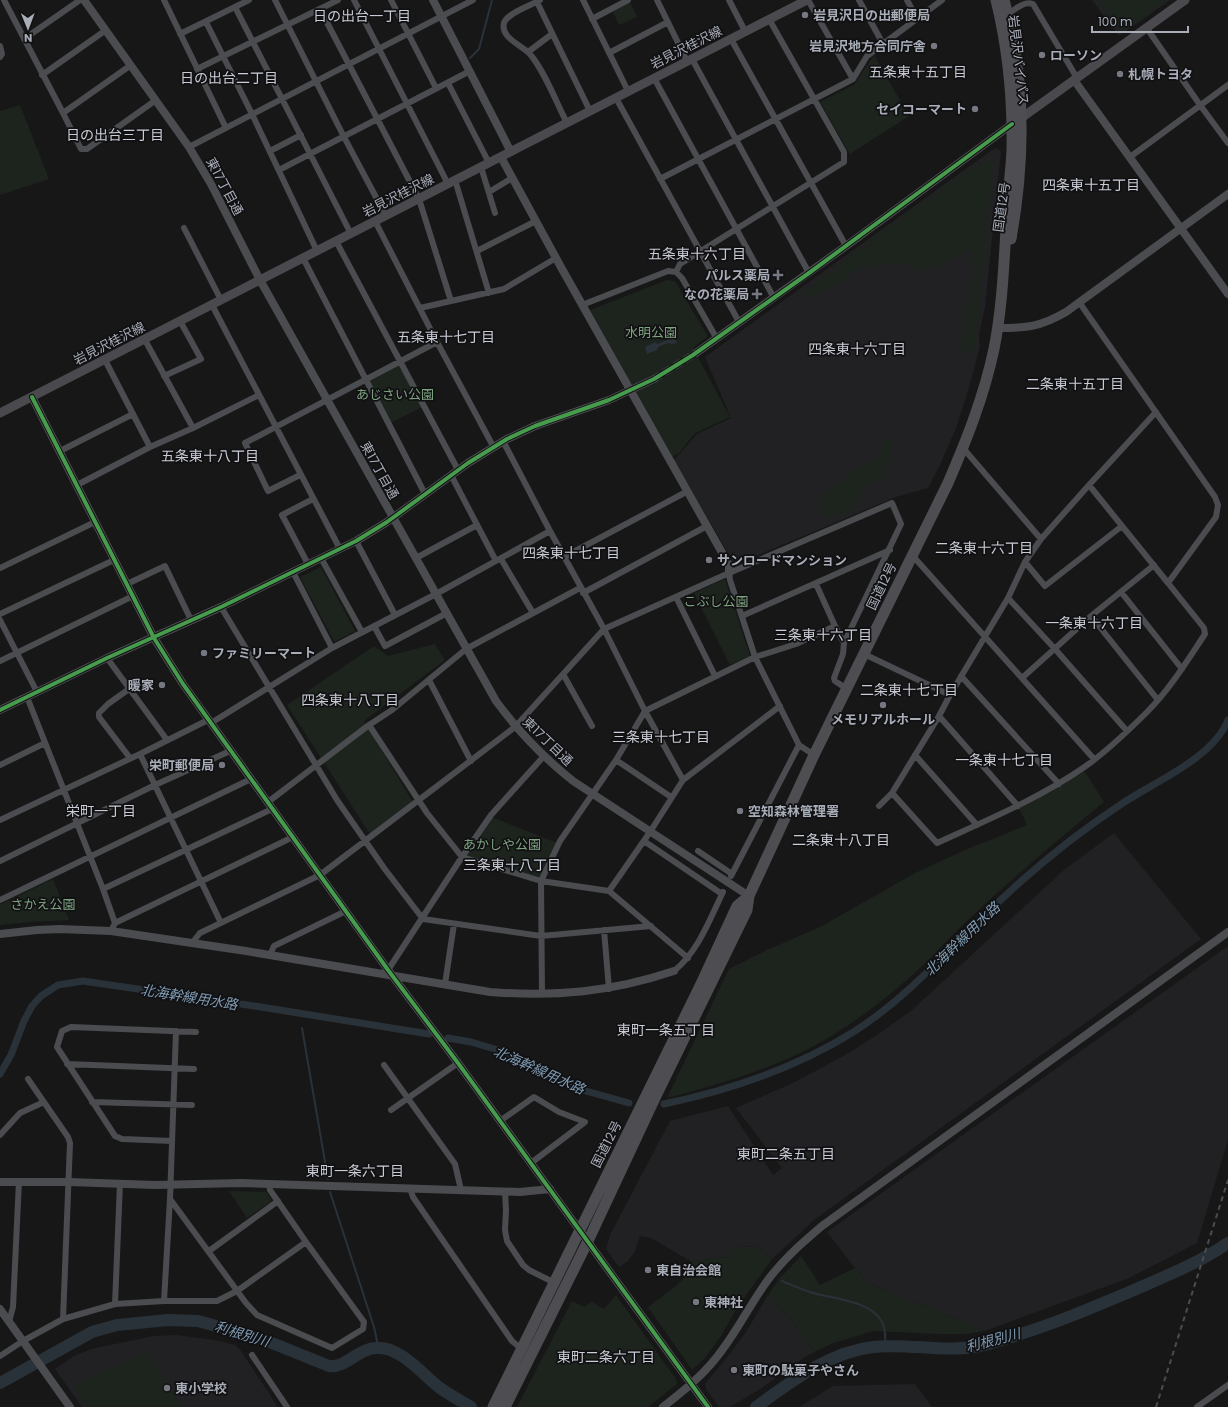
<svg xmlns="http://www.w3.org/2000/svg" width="1228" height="1407" font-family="Poppins,'Noto Sans JP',sans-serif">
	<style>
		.built { fill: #212123 }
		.green { fill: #1d241e }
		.water { fill: #2a3239 }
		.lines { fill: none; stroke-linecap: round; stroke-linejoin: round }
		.stream { stroke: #2a3239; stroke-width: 2 }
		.canal { stroke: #2a3239; stroke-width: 7 }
		.river { stroke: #2a3239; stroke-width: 12 }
		.tertiary-tunnel { stroke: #343537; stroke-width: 8; stroke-dasharray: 8 4; stroke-linecap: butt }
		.minor { stroke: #4b4c50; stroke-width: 6 }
		.tertiary { stroke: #4b4c50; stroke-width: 8 }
		.secondary { stroke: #4a4a4e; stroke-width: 9 }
		.trunk { stroke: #4e4e52; stroke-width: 11 }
		.rail { stroke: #4b4c4f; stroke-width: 2; stroke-dasharray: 5 4; stroke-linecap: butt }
		.cycleway-casing { stroke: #111113; stroke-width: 6 }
		.cycleway { stroke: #469c4c; stroke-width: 4 }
		.poi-dot { fill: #757880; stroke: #111113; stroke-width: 1.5 }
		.labels { text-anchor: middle; stroke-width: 3.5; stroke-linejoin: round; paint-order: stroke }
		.poi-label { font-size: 13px; font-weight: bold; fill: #a8adb8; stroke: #111113; text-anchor: start }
		.street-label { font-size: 13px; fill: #a8adb8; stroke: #111113 }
		.park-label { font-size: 13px; fill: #7fa381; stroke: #111113 }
		.neighbourhood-label { font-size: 14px; fill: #c9ccd4; stroke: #111113 }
		.water-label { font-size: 14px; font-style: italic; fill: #7f9bb3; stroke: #111113 }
	</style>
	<rect width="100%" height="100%" fill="#171717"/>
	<path class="built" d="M1092,0H1170L1119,36Z
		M997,148L1001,152L985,307L979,334L980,346L969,388L956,428L940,465L928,488L896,497L735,565L674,460L697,434L731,418L705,357L992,150Z
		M1114,833L1201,939L814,1220L772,1259L757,1246L741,1247L731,1257L716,1258L692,1262L651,1238L640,1236L634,1253L628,1261L619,1267L606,1249L610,1235L670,1121L728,1106L773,1175L782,1168L736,1108L795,1082L847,1054L883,1031L912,1010L1065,869Z
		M1228,946V1140L1197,1243L1129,1278L985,1331L866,1282L827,1232Z
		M768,1295L771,1297L798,1328L814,1352L802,1359L762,1388L730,1407H719L706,1389L705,1384L729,1355L746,1332Z
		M176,1335L215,1340L235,1345L241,1351L278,1407H82L55,1369L74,1356L91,1349L154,1336Z
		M915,1384L932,1407H799L833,1386Z"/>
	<path class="green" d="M1097,0H1166L1121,32Z
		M630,2L637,17L619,25L612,10Z
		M874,55L909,116L850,154L820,102L854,85Z
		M20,105L49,179L0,195V111Z
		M985,160H994L984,246L980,312L974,351L965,354L960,349L974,271L970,249L955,256L943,266L914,270L902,263L865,266L815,296L805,294L806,290C864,245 923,200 985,160Z
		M667,280L675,281L707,335V337L693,348L730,417L695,433L678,454H676L673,457L590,310Z
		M399,365L422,407L391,423L369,381Z
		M890,437L893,456L882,478L864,487L853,508L845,515L827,518L822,515L823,493L842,482L848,474L878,460L884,440Z
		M321,567L355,631L336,641H334L300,577Z
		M725,579L750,656L730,665L694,593Z
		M435,644L445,660L364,721L414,804L370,834L287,705L374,646L388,656Z
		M1083,772H1085L1104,802C1058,840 1012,878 969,919C952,934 937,953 920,968C893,993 864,1016 833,1035C783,1066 724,1083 667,1098L729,969L767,950L822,926L915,873L965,850L1027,825L1019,808L1048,793Z
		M492,817L557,843L540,878L466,855Z
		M53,879L69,920L29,922L0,925V905Z
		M229,1191L266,1192L271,1199L270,1202L247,1218Z
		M757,1246L772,1259L737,1308L721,1336L705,1358L692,1370L648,1307L676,1286L687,1275L692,1262L716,1258L731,1257L733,1248Z
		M801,1256L820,1285L855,1268L866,1282L985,1331L966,1334H939L873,1331L834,1343L814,1352L798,1328L771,1297L768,1295L779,1279Z
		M616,1295L676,1379L677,1384L648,1407H517L572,1301L584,1307L592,1302L604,1309Z
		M145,1353L182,1407H87L72,1386Z"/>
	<path class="water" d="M673,334L677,343L672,344L668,343L658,347L657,350L647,354L645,347L655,342L657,344L667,340L669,336Z"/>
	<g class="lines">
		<path class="stream" d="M470,58L479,49L492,0
			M302,1028L328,1179
			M330,1192L374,1327L377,1341L376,1347
			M782,1281C792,1285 803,1290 813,1293C834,1299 878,1301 884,1328C886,1334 885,1341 885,1347"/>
		<path class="canal" d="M448,1038L471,1042L498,1050L528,1062L579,1089L629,1103
			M0,1074L11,1055L24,1021L32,1006L41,996L58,985L83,981L261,1007L429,1034
			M664,1104C730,1090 798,1067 855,1031C903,1000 940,959 980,920C1024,876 1071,837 1123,803C1156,781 1213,758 1228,720"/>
		<path class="river" d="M0,1383L92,1332L117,1325L168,1320L198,1321L227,1329L267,1341L329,1366C347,1368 358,1348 377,1348C400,1346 423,1375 440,1388C450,1395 461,1401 471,1407
			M756,1407C791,1382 829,1352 873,1347C909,1343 944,1353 979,1346C990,1344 1001,1340 1011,1337C1051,1325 1089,1309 1127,1293C1161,1278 1198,1264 1228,1243"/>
		<path class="tertiary-tunnel" d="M654,379L696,353"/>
		<path class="minor" d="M4,0L63,113
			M164,0L226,128
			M275,0L344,137L386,216
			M354,0L448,184
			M391,0L436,88
			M536,0L590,111
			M540,0C532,5 507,13 504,23C500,38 522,45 530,54C545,72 556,102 567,123
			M583,0L628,91
			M657,0L687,61
			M729,0L745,31
			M808,0L853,79
			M859,0L883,44
			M907,0L917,19
			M235,7L351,234
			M320,9L419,199L451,301
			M1008,14C1016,9 1023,1 1033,4L1077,78
			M592,19L628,0
			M206,22L252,114L317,251
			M1146,27L1200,105L1228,143
			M180,34L249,0
			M24,39L80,0
			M731,39L846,246
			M0,46L2,54L0,57
			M528,52L552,34
			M609,53L668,22
			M692,59L809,273
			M131,65L63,113L81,149H87L156,100
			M197,69L338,0
			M42,75L106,30
			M654,78L774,298
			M448,83L489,163
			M616,98L739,322
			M189,147L473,0
			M270,151L301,135
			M1130,157L1228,85
			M481,167L495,213
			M279,170L470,71
			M660,179L853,79L867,56L942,0
			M455,180L489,293
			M489,192L512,178
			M375,221L437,342L493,446
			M184,228L221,300
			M336,241L458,470
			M477,251L536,221
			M303,258L425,494
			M676,272L682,278L717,339
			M212,305L340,549
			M582,305L668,271L676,272L680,264L844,162V152L769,19
			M420,308L504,289L556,258
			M145,340L193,428
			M105,360L150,447
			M164,376L201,359L180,321
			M503,441L550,531L604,629L645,711L683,780
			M963,448L1041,539
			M60,451L133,414
			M300,475L268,491L245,443L437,342
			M451,475L496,561
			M77,485L150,447L193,428L259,395
			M1089,485L1156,412
			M356,541L395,615
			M912,555L1094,759
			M564,557L688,491
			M321,558L362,632
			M416,558L477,525
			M501,559L533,613
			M1025,562L1045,586L1122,526
			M308,564L282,515L313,499
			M0,568L95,522
			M293,572L332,648
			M729,573L730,580L755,657L799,745L814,755
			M127,584L165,566L191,620
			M816,584L835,626L844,643L843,654L834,678L835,681L847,689
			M1121,592L1182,669
			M583,593L707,526
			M676,597L715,676
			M1008,598L1055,649L1127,731
			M221,607L337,800L384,868L423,919L541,936L651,926
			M0,614L114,560
			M742,616L890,550
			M1091,616L1158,700
			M0,620L37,692
			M374,626L385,646L447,613
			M864,654L950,695
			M107,658L167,740
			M0,661L133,596
			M563,674L592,726
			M961,676L1059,784
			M1022,678L1091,616L1154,565
			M429,680L471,761
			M129,689L108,704L99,713V717L130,758
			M27,697L103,889
			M939,716L1018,806
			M211,723L332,648L436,594L550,531
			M369,725L392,710L466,649L580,588
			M140,754L208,720
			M915,755L977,825
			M616,760L671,797
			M0,765L45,743
			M892,793L937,843C987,820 1038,799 1083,768C1105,753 1128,731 1147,712C1170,689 1187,661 1205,634L1204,628L1168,583
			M268,802L369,725L427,813L462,857L491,815L544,756
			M879,806L892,793L939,716L950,695L1008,598L1025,562L1041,539L1089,485L1168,583L1216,517L1218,505L1215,497L1079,302
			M0,820L140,754L221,923
			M644,841L722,894
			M698,851L732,874
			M0,861L155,785L230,751
			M731,876L799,745
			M609,891L688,958
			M0,900L251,779
			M115,923L103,889L272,809
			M604,930L609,989
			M111,931L115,923L293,837
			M192,943L200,933L320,875L515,727L604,629L729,573L892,503L901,524L844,643
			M270,955L274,946L346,911
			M388,970L462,857L541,881L609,891L650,832L683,780L780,706
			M674,971C698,952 710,919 723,892
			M445,984L454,924
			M542,994L541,881L560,841L616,760L645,711L755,657L796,644L835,626
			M67,1064L194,1069
			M384,1065L455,1164L461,1190
			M28,1079L68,1137L70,1143L63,1319
			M92,1102L192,1105
			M391,1110L458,1063
			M500,1121L534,1097L559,1112L585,1122L531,1163
			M0,1135L20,1113L44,1102
			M172,1141L122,1139L115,1136L57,1047L62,1031L71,1027L196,1032
			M410,1188L413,1197L512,1341L523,1350
			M505,1191L506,1210L505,1230L507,1241L523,1265L529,1270L553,1282
			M170,1199L246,1303L257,1315L332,1348L363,1329L364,1322L306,1242L270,1190L269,1184
			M209,1251L278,1201
			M164,1301L170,1199L176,1031
			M115,1304L120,1183
			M9,1322L13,1307L19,1181
			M252,1355L287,1407
			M0,1356L23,1341L63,1319L115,1304L164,1301H217L237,1291L306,1242
			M1197,1407L1228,1385"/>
		<path class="tertiary" d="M84,0L189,147L211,184L260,280L496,701C518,731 543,757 573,781L749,896
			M433,0L511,152
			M1074,80L1228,294
			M501,157L562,269L729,565V573
			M997,328C1027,328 1040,327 1066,312L1228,194
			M696,353L846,246L1012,124
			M32,397L154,638L183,684L388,970L458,1063L708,1407
			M0,710L107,658L221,607L356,541L387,522L468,463L507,439L535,426L609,400L654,379
			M0,934L37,930L60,929L111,931L246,951L490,992C556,997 611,992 674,971
			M0,1182H69L155,1185L242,1183L520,1192L550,1189
			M0,1309L70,1407
			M663,1407C682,1392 701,1377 716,1358C735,1335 748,1308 765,1284C781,1261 801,1244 822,1226L1228,932"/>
		<path class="secondary" d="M1017,121L1185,0
			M0,413L807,0"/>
		<path class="trunk" d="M1004,0C1026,78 1025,160 1011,239
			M493,1407L700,986L737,906L749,896
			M505,1407L588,1241L655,1098L747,910L749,896L814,755L948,483C967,439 984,396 994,349C1003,304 1004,258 1007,213C1008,192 1011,171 1012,150C1013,99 1008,49 996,0"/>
		<path class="rail" d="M1156,1407L1228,1180"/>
		<g class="cycleway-casing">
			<path id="cycleway" d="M32,397L154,638L183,684L388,970L458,1063L708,1407
				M0,710L107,658L221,607L356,541L387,522L468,463L507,439L535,426L609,400L654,379L693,355L809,273L1012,124"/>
		</g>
		<use href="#cycleway" class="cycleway"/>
	</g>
	<g class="poi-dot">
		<circle cx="805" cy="15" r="4"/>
		<circle cx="934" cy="46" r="4"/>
		<circle cx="1042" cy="55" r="4"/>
		<circle cx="1120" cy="74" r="4"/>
		<circle cx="975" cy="109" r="4"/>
		<path d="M776 269h4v4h4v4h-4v4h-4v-4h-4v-4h4z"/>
		<path d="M755 288h4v4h4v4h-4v4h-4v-4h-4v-4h4z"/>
		<circle cx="709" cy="560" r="4"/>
		<circle cx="204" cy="653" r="4"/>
		<circle cx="162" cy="685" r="4"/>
		<circle cx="883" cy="705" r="4"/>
		<circle cx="222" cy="765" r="4"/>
		<circle cx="740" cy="811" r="4"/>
		<circle cx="648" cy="1270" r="4"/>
		<circle cx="696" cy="1302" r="4"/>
		<circle cx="734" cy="1370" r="4"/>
		<circle cx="167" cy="1388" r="4"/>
	</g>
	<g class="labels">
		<g class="poi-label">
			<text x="813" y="20">岩見沢日の出郵便局</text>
			<text x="926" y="51" text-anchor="end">岩見沢地方合同庁舎</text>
			<text x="1050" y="60">ローソン</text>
			<text x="1128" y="79">札幌トヨタ</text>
			<text x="967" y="114" text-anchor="end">セイコーマート</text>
			<text x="770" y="280" text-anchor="end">パルス薬局</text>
			<text x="749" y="299" text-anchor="end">なの花薬局</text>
			<text x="717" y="565">サンロードマンション</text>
			<text x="212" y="658">ファミリーマート</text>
			<text x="154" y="690" text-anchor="end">暖家</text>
			<text x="883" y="724" text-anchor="middle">メモリアルホール</text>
			<text x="214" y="770" text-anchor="end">栄町郵便局</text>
			<text x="748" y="816">空知森林管理署</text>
			<text x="656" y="1275">東自治会館</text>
			<text x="704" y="1307">東神社</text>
			<text x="742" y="1375">東町の駄菓子やさん</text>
			<text x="175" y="1393">東小学校</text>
		</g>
		<g class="street-label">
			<text transform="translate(686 47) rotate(-27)" y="5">岩見沢桂沢線</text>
			<text transform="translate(1019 60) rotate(83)" y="5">岩見沢バイパス</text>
			<text transform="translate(225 186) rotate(62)" y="5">東17丁目通</text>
			<text transform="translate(398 195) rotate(-27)" y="5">岩見沢桂沢線</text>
			<text transform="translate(1001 207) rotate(-82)" y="5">国道12号</text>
			<text transform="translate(109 343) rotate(-27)" y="5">岩見沢桂沢線</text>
			<text transform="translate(380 470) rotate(61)" y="5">東17丁目通</text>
			<text transform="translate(881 586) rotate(-64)" y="5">国道12号</text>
			<text transform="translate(548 741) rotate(44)" y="5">東17丁目通</text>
			<text transform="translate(606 1144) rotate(-63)" y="5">国道12号</text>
		</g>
		<g class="park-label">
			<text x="651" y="337">水明公園</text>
			<text x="395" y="399">あじさい公園</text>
			<text x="716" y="606">こぶし公園</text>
			<text x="502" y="849">あかしや公園</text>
			<text x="43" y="909">さかえ公園</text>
		</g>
		<g class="neighbourhood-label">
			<text x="362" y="21">日の出台一丁目</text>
			<text x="918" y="77">五条東十五丁目</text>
			<text x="229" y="83">日の出台二丁目</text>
			<text x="115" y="140">日の出台三丁目</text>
			<text x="1091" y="190">四条東十五丁目</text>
			<text x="697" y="259">五条東十六丁目</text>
			<text x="446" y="342">五条東十七丁目</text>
			<text x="857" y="354">四条東十六丁目</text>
			<text x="1075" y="389">二条東十五丁目</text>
			<text x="210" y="461">五条東十八丁目</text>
			<text x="984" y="553">二条東十六丁目</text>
			<text x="571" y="558">四条東十七丁目</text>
			<text x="1094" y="628">一条東十六丁目</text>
			<text x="823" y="640">三条東十六丁目</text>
			<text x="909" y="695">二条東十七丁目</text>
			<text x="350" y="705">四条東十八丁目</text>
			<text x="661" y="742">三条東十七丁目</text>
			<text x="1004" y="765">一条東十七丁目</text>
			<text x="101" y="816">栄町一丁目</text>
			<text x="841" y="845">二条東十八丁目</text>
			<text x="512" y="870">三条東十八丁目</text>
			<text x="666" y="1035">東町一条五丁目</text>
			<text x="786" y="1159">東町二条五丁目</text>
			<text x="355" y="1176">東町一条六丁目</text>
			<text x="606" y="1362">東町二条六丁目</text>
		</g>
		<g class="water-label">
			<text transform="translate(962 939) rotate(-44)" y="5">北海幹線用水路</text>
			<text transform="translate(189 997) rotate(9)" y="5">北海幹線用水路</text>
			<text transform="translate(539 1070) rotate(24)" y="5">北海幹線用水路</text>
			<text transform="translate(242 1334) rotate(17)" y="5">利根別川</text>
			<text transform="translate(993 1340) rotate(-15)" y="5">利根別川</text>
		</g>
	</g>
	<g transform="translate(28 28) rotate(179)" stroke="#111113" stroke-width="3" paint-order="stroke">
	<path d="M0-3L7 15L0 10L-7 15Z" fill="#a8adb8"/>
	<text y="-6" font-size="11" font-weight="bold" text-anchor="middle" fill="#a8adb8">N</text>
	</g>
	<path d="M1092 26v6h96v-6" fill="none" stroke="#a8adb8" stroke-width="2"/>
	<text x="1098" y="26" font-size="12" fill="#a8adb8" stroke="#111113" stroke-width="3" paint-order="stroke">100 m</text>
</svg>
